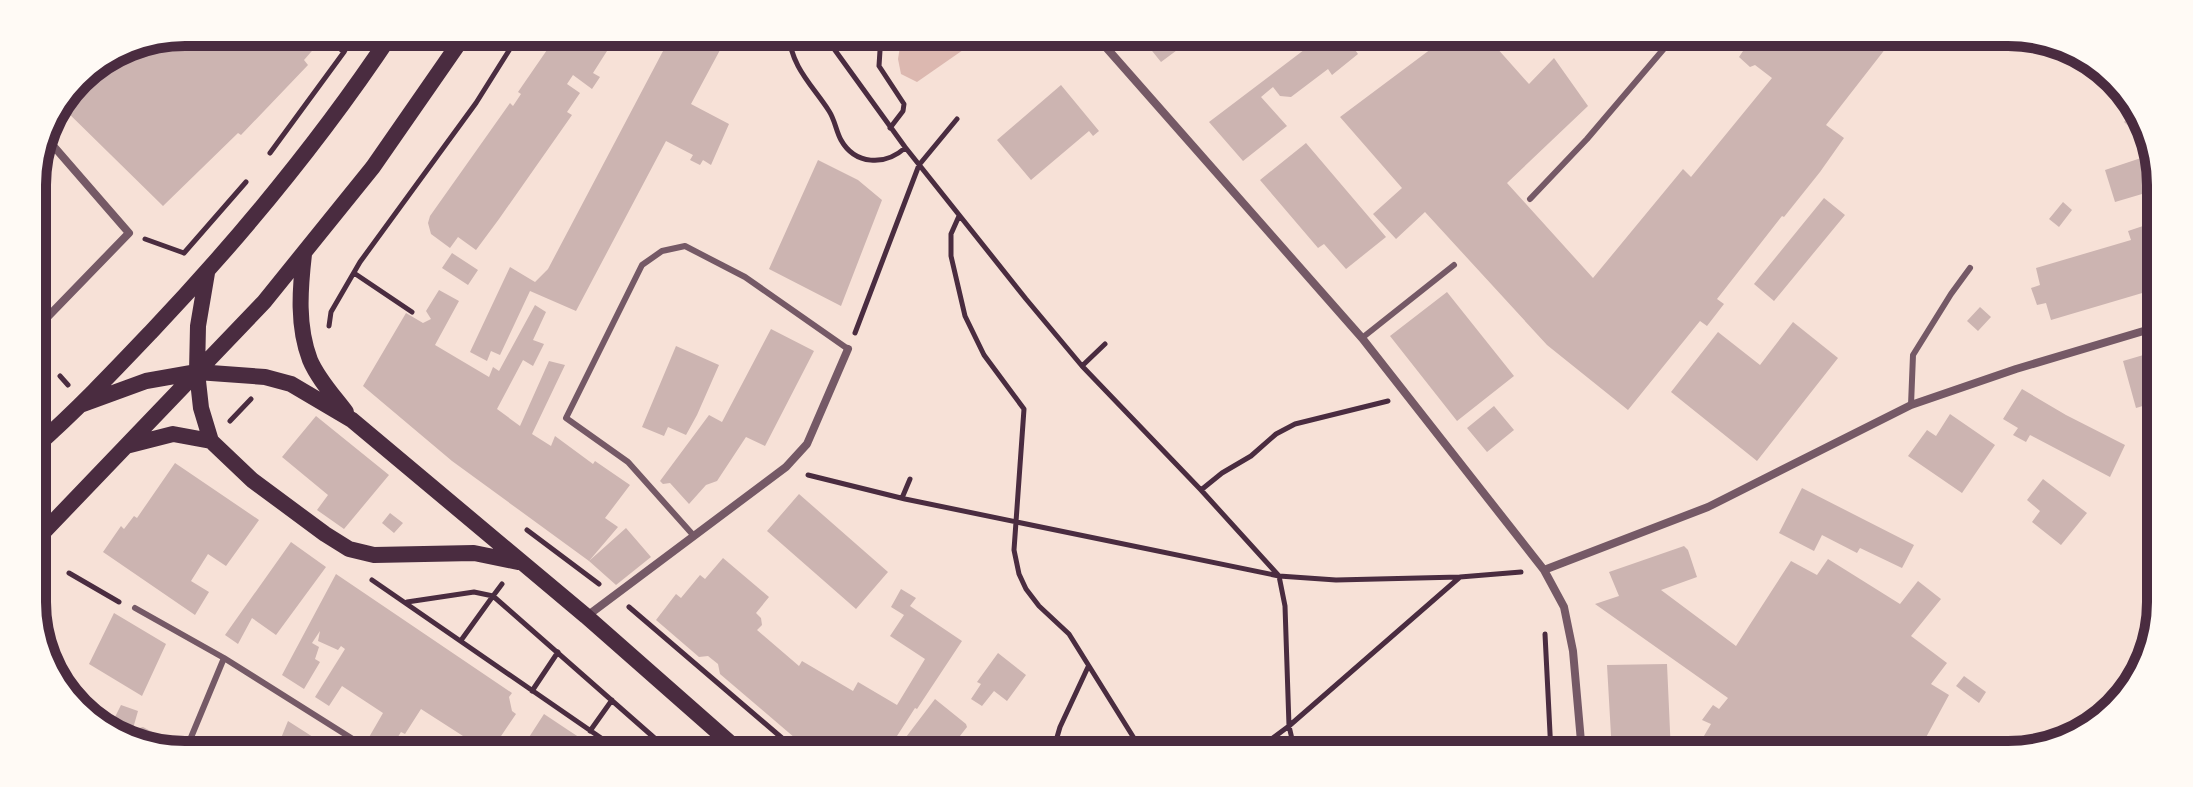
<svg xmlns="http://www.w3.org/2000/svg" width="2193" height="787" font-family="'Open Sans',sans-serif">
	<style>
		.water { fill: #dcb8b0 }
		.building { fill: #ccb4b1 }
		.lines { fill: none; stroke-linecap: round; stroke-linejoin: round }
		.path { stroke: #4a2c40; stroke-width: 5 }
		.service { stroke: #755966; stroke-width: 6 }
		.minor { stroke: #755966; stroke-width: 8 }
		.secondary { stroke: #4a2c40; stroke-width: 16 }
		.rim { fill: none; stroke: #4a2c40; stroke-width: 10 }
	</style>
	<rect width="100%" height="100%" fill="#f7e1d7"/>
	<path class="water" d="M902,35H972V40L963,50L917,82L901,74L898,59Z"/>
	<path class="building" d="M185,32L307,33L318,44L304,60L308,65L241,135L238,133L163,206L58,103L84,70Z
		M558,34H582L607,51L593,73L600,77L592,89L573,75L567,84L580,93L567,112L572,115L499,219L476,250L458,237L450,248L431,234L428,223L430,216L510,103L513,106L521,94L518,92Z
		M672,34H722L727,37L691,104L729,124L711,165L703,160L700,165L690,160L693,155L666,141L576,311L530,291L500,355L491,351L487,361L470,352L510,267L535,282L548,269Z
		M1140,36H1196L1161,62Z
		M1321,37H1346L1358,54L1332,75L1328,69L1291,97L1280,96L1273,87L1261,97L1287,126L1243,161L1209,122Z
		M1447,37L1488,38L1529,84L1554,58L1588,106L1507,183L1593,278L1683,169L1691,177L1772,78L1755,65L1750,67L1739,57L1751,39H1781L1791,46L1797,39H1893L1826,125L1844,138L1820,172L1784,217L1782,216L1717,299L1724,304L1707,326L1700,321L1628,410L1547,345L1425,212L1396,239L1373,214L1402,188L1340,117Z
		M1061,85L1099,131L1093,136L1089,131L1031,180L997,140Z
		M2135,110L2150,151L2153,150L2160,165L2159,176L2157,177L2159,189L2115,202L2105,170L2141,158L2133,130L2124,122Z
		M1306,143L1386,237L1346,269L1324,244L1318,248L1260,180Z
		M818,160L858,180L882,200L841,306L769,269Z
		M1824,198L1845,215L1774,301L1754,284Z
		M2063,202L2072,210L2059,227L2049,219Z
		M2146,225L2155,257L2149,259L2153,272L2144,274L2149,291L2051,320L2046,303L2037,305L2031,288L2040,285L2036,268L2131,240L2128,231Z
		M452,253L478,270L468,285L442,268Z
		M439,290L459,301L435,345L489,377L493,367L499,371L535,305L546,312L533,340L544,344L533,366L523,360L497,409L520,426L549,361L565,365L532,434L551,446L555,436L593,464L595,461L630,485L605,518L618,527L589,561L452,461L363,386L406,313L423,323L431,319L426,311Z
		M1447,292L1514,376L1457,421L1390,336Z
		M1980,307L1991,317L1978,331L1967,321Z
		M1793,322L1838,358L1757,461L1671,392L1718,332L1760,365Z
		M771,329L814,351L765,446L746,437L717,481L706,485L689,504L670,483L663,484L660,481L709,415L722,422Z
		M676,346L719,365L697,415L686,435L668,427L664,436L642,427Z
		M2157,351L2156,402L2136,408L2123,361Z
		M2022,389L2066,415L2125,445L2110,477L2030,435L2026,442L2013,435L2018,428L2003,419Z
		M1494,406L1514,430L1487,452L1467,428Z
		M1950,414L1995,445L1962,493L1908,456L1927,430L1936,436Z
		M316,416L389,475L344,529L317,510L328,495L282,457Z
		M175,463L259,520L226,566L208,554L191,581L209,592L195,615L103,552L121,526L124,529L134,516L137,518Z
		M2043,479L2087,513L2061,545L2032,522L2040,511L2027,500Z
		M1802,488L1914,545L1902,568L1860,548L1857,553L1822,535L1814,551L1779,533Z
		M799,494L888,572L856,609L767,531Z
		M390,513L403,523L394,533L382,523Z
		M626,528L651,557L616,585L589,561Z
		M291,542L326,567L276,635L252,618L238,644L225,635Z
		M1684,546L1688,550L1697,577L1661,590L1736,646L1791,561L1817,575L1828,559L1900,604L1918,581L1941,599L1911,636L1947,663L1931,684L1949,695L1917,754H1794L1775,739L1767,754L1694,753L1711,724L1702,720L1713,705L1719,709L1728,698L1595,604L1619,596L1609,572Z
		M723,558L769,597L756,613L761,618L762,625L757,630L799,666L802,661L853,691L858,682L897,705L925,659L890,636L904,615L891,607L901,589L916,598L910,606L962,641L917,709L915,708L897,736L903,741L935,699L966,724L967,727L949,750H809L720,674L718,664L708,656L699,657L656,620L676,594L681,598L700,575L705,579Z
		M336,574L512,693L509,697L512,711L516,714L493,748H454L463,736L421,709L405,734L401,732L391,748H382L368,739L383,713L342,686L329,706L315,697L345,649L341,646L338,650L318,641L320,631L312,643L319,647L315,659L320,662L304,689L282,675Z
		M114,613L166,644L142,696L89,664Z
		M998,653L1026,675L1007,701L994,691L982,706L971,699L981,684L977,682Z
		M1667,664L1671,753H1612L1607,665Z
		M1964,676L1986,692L1979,703L1956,686Z
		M121,705L138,711L130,739L139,728L143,727L156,734L146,747H136L109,729Z
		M544,714L568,730L597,749H531L524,745Z
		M288,721L327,746L325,748H277Z"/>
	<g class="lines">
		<path class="path" d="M322,33L344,52
			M789,35C791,67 813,86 829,111C835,120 836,131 841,140C855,165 885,166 905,148
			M824,35L905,147L1026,299L1082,366L1201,490L1279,576L1285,606L1289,726L1295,752
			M881,35L879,66L904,104L903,111L890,128
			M270,153L344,52L354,33
			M959,216L951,234V256L965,316L984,355L1024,409L1014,550L1019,574L1026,589L1039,606L1069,634L1142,751
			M145,239L184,253
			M184,253L246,182
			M354,273L412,312
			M329,326L331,312L360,262L476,103L520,33
			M855,333L919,165L957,119
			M1082,366L1105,344
			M60,376L68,385
			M230,421L251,399
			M808,475L905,499L1279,576L1336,580L1460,577
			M1201,490L1222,473L1251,456L1276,434L1295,424L1388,401
			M902,498L910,479
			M527,530L599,584
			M69,573L119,602
			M372,580L617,749
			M407,602L474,592L493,596L502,584
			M629,607L796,750
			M1545,634L1551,753
			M462,639L493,596L667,749
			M532,691L558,652
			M590,731L612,700
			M1053,751L1060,727L1088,667
			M1254,752L1289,726L1460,577L1521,572"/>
		<path class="service" d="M1530,199L1587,139L1673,38
			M1362,338L1454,265
			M1911,405L1913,355L1951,294L1970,268
			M694,536L628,462L566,418L642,265L662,251L685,246L745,277L848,349
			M135,608L224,658L367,748
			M187,747L224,658"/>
		<path class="minor" d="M1096,36L1362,338L1544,570L1564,607L1573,651L1582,753
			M33,301L48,315
			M33,332L129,233L43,134
			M1544,570L1708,507L1911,405L2016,369L2157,327
			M587,616L786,467L807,444L848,349"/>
		<path class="secondary" d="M304,254C300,289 297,326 310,360C318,379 334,396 346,412
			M207,273L198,326L197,372L201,408L211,441L252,480L325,534L349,549L374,555L474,553L518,562
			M83,404L146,381L197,372L265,377L291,384L352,420L586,616L737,749
			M126,446L173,434L211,441
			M34,448C76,411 113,372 151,332C239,239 321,140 392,33
			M34,542L264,302L373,167L466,33"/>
	</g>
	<path d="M0 0H2193V787H0ZM185 46H2008A139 139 0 0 1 2147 185V602A139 139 0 0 1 2008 741H185A139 139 0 0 1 46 602V185A139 139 0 0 1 185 46Z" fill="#fffaf5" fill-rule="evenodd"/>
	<path class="rim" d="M185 46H2008A139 139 0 0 1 2147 185V602A139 139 0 0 1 2008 741H185A139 139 0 0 1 46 602V185A139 139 0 0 1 185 46Z"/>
</svg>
